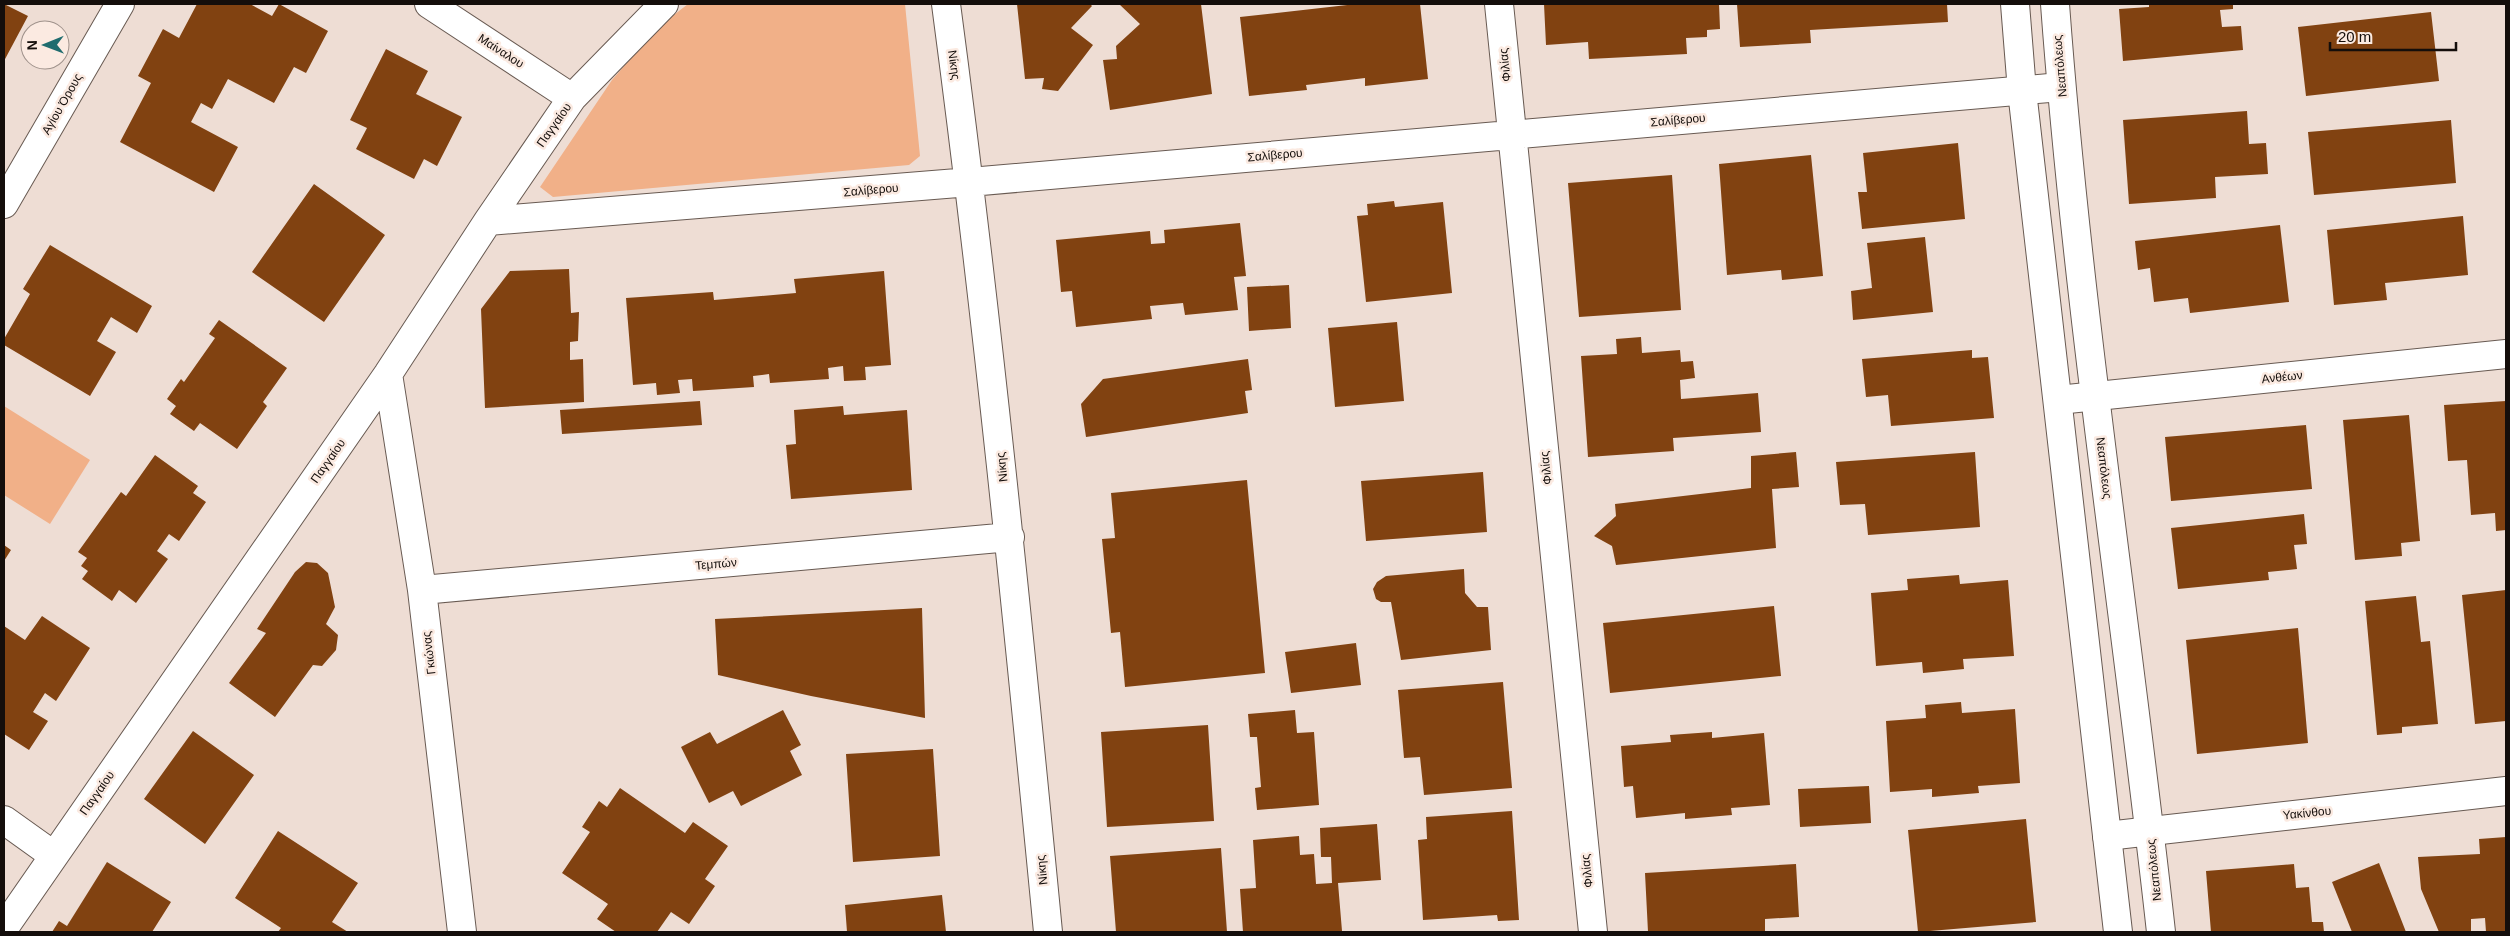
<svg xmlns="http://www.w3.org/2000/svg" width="2510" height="936" font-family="Helvetica,sans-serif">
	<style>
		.green { fill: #f1b088 }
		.building { fill: #814211 }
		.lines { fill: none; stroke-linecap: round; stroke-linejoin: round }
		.minor-casing { stroke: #685a52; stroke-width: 30 }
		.tertiary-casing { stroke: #685a52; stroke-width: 30 }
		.minor { stroke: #fff; stroke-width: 28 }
		.tertiary { stroke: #fff; stroke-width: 28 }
		.labels { text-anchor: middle; stroke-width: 5; stroke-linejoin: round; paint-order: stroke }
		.street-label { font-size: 12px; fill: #140e0b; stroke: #fbeae1 }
	</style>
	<rect width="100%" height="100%" fill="#eeddd4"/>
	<path class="green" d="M688,4H905L920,156L909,165L553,197L540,187L612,80L657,28Z
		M4,406L90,460L50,524L4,495Z"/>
	<path class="building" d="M4,4L28,16L4,61Z
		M197,4H250L272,16L279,4L328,31L306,73L294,67L274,103L228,79L212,109L201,103L191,122L238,147L214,192L120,142L151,83L138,76L163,29L179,38Z
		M1017,4H1090L1092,6L1071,28L1093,45L1058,91L1042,89L1044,78L1025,79Z
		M1119,4H1201L1212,94L1110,110L1103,60L1117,59L1116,46L1140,24Z
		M1356,4H1420L1428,79L1365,86V78L1306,85L1307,90L1249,96L1240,17Z
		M1544,4H1719L1720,29L1707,30V37L1686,38L1687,54L1589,59L1588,42L1546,45Z
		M1737,4H1947L1948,22L1810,30L1811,43L1740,47Z
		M2149,4H2233V9L2220,10L2222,27L2241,26L2243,50L2123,61L2119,9L2149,7Z
		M2431,12L2439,81L2306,96L2298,27Z
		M386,49L428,71L416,94L462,117L437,166L424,159L414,179L356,149L367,128L350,120Z
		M2247,111L2249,144L2266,143L2268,174L2215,177L2216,198L2129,204L2123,120Z
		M2451,120L2456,183L2314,195L2308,132Z
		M1958,143L1965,219L1862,229L1858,192H1867L1863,153Z
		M1811,155L1823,276L1782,280L1781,270L1727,275L1719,164Z
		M1672,175L1681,310L1579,317L1568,183Z
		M314,184L385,235L324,322L252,272Z
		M1394,201L1395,207L1443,202L1452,293L1366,302L1357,216L1368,215L1367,204Z
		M2463,216L2468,275L2385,283L2387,300L2334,305L2327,230Z
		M1240,223L1246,276L1234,277L1238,310L1185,315L1183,303L1150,306L1152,319L1076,327L1072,291L1061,292L1056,240L1150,231L1151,244L1165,243L1164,230Z
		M2280,225L2289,302L2190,313L2188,298L2154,302L2150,268L2138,270L2135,241Z
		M1925,237L1933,312L1853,320L1851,291L1872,288L1867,243Z
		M50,245L152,306L137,333L111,317L97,341L116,352L90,396L4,345V339L30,294L23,289Z
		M569,269L571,313L579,312L578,341L570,342V360L583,359L584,402L485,408L481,309L510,271Z
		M884,271L891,365L865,367L866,380L844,381L843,366L828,368L829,379L770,383L769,374L753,376L754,387L693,391L692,379L678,380L680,393L657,395L656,383L633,385L626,298L713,292L714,300L796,293L794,279Z
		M1289,285L1291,328L1249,331L1247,287Z
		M219,320L287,368L263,402L267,406L237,449L200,423L194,431L170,414L176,406L167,399L181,379L184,382L215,338L209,334Z
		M1397,322L1404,401L1335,407L1328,328Z
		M1641,337L1642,353L1680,350L1681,362L1693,361L1695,378L1680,380L1681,399L1758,393L1761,432L1673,438L1674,451L1588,457L1581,356L1617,354L1616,339Z
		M1972,350V358L1988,357L1994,418L1891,426L1888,395L1866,397L1862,359Z
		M1248,359L1252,390L1245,391L1248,413L1086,437L1081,404L1103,379Z
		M700,401L702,425L562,434L560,410Z
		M2506,401V530L2496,531L2495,513L2471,515L2467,460L2448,461L2444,405Z
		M843,406L844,415L907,410L912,490L791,499L786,445L796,444L794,410Z
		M2409,415L2420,541L2401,543L2402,556L2355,560L2343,420Z
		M2306,425L2312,489L2171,501L2165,437Z
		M1796,452L1799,487L1772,489L1776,548L1616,565L1612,546L1594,536L1616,516L1615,504L1751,488V456Z
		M1975,452L1980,527L1868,535L1865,504L1840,505L1836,462Z
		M155,455L198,486L193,493L206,502L179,541L169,534L157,551L168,559L136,603L119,590L112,601L82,579L88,571L81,566L87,558L78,552L121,492L126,496Z
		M1483,472L1487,532L1366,541L1361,481Z
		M1247,480L1265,673L1125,687L1120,632L1111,633L1102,539L1115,538L1111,493Z
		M2304,514L2307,544L2294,545L2297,569L2268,572L2269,580L2178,589L2171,528Z
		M4,545L11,550L4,561Z
		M306,562L317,563L328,573L335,607L326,624L338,635L336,650L322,666L313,665L275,717L229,683L266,633L257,629L295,572Z
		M1464,569L1465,593L1477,607H1488L1491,650L1401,660L1391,602H1381L1376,599L1373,589L1377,582L1386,576Z
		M1959,575L1960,584L2008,580L2014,656L1963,659L1964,669L1923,673L1922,662L1876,666L1871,593L1908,590L1907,579Z
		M2506,590V721L2475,724L2462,595Z
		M2416,596L2421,642L2430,641L2438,724L2402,727V733L2377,735L2365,601Z
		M1774,606L1781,676L1610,693L1603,623Z
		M922,608L925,718L811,696L718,675L715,619Z
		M42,616L90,648L56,701L45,693L33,712L48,721L29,750L4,734V626L25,640Z
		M2298,628L2308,743L2197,754L2186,640Z
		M1356,643L1361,685L1291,693L1285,652Z
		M1503,682L1512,788L1424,795L1420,757L1404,758L1398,690Z
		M1961,702L1962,713L2015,709L2020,783L1978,786L1979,793L1932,797V789L1890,792L1886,721L1926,718L1925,705Z
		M783,710L801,745L790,751L802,775L741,806L733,791L709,803L681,747L710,732L717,744Z
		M1295,710L1297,733L1314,732L1319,805L1257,810L1255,788L1261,787L1257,737H1250L1248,714Z
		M1208,725L1214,821L1107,827L1101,732Z
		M193,731L254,775L205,844L144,799Z
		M1712,732V738L1764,733L1770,805L1731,808L1732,815L1685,819V813L1636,818L1633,786L1624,787L1621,746L1671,742L1670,735Z
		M933,749L940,856L853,862L846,754Z
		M1869,786L1871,823L1800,827L1798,789Z
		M620,788L685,833L693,822L728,846L705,879L715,886L689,924L671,912L657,932H616L597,919L608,904L562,873L590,832L582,827L599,801L607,807Z
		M1512,811L1519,920L1498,921L1497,915L1423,920L1418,840L1427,839L1426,817Z
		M2026,819L2036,922L1918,932L1908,830Z
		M1377,824L1381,880L1338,883L1342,931L1243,932L1240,889L1256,888L1253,840L1299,836L1300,855L1314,854L1316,884L1332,883L1331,857H1321L1320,828Z
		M278,831L358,883L332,922L348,932H278L281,928L235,898Z
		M2506,837V932H2486L2485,918L2471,919V932H2439L2421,889L2418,857L2480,854L2479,839Z
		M1221,848L1227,932H1116L1110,856Z
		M107,862L171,902L152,932H52L59,921L67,926Z
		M2379,863L2406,932H2352L2332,882Z
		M1796,864L1799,917L1765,919V932H1648L1645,873Z
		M2294,864L2296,888L2309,887L2312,922H2323L2324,932H2211L2206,871Z
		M942,895L946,932H847L845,905Z"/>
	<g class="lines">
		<g class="minor-casing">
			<path id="minor" d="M429,4L572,98
				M946,4C987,312 1018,622 1048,932
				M1499,4L1593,932
				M4,204L120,4
				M488,221L970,182L2061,87
				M388,374L422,590L462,932
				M2058,400L2506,354
				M422,590L1010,537
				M4,820L53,855
				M2107,836L2506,791
				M4,928L388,374L488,221L572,98L664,4"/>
		</g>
		<g class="tertiary-casing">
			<path id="tertiary" d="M2015,4L2022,91L2118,932
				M2055,4C2078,314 2127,623 2161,932"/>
		</g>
		<use href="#minor" class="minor"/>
		<use href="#tertiary" class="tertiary"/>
	</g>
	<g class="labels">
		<g class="street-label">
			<text transform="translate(501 51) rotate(33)" y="4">Μαίναλου</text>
			<text transform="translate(954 65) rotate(82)" y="4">Νίκης</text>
			<text transform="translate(1505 65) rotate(-96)" y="4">Φιλίας</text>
			<text transform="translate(2060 66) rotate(-95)" y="4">Νεαπόλεως</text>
			<text transform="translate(62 104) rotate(-60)" y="4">Αγίου Όρους</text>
			<text transform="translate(1678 120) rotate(-5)" y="4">Σαλίβερου</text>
			<text transform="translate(554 125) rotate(-55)" y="4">Παγγαίου</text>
			<text transform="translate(1275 155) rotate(-5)" y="4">Σαλίβερου</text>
			<text transform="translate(871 190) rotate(-5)" y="4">Σαλίβερου</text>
			<text transform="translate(2282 377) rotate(-6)" y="4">Ανθέων</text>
			<text transform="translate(328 461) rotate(-55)" y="4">Παγγαίου</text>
			<text transform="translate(1002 467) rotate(-96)" y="4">Νίκης</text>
			<text transform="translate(1546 468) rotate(-96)" y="4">Φιλίας</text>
			<text transform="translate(2104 468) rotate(83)" y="4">Νεαπόλεως</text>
			<text transform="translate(716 564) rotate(-5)" y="4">Τεμπών</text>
			<text transform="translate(429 653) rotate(-97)" y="4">Γκιώνας</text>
			<text transform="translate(97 793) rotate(-55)" y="4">Παγγαίου</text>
			<text transform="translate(2307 813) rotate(-6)" y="4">Υακίνθου</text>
			<text transform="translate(1042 870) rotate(-96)" y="4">Νίκης</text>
			<text transform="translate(2154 870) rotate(-96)" y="4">Νεαπόλεως</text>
			<text transform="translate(1587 871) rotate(-96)" y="4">Φιλίας</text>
		</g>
	</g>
	<rect width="2510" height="936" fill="none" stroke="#140e0b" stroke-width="10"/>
	<g transform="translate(45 45) rotate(269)"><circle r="24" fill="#fbeae1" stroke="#9f928b"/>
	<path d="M0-4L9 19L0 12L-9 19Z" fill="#1f6c6e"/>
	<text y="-8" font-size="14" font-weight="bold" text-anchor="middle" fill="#140e0b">N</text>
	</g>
	<path d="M2330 42v8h126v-8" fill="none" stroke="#140e0b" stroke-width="2.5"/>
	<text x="2338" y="42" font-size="15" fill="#140e0b" stroke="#fbeae1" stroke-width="4" paint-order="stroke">20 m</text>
</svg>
